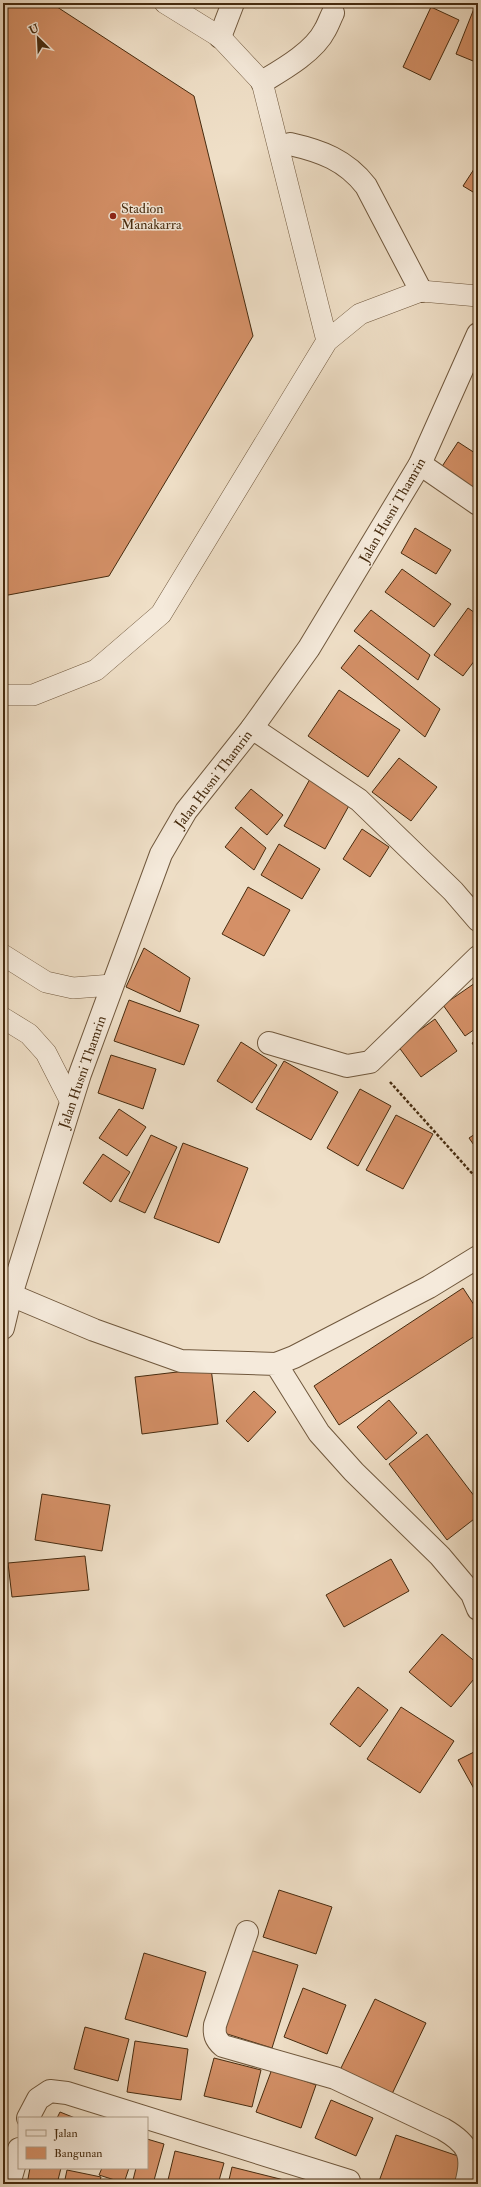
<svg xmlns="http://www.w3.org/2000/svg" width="481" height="2187" font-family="'IM FELL Double Pica',serif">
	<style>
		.building { fill: #d49067; stroke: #462b0f }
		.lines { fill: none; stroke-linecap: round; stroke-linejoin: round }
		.service-casing { stroke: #70583d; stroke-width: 22 }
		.minor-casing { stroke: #70583d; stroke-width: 24 }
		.tertiary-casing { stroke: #70583d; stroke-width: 24 }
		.path { stroke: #462b0f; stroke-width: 2.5; stroke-dasharray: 3 2; stroke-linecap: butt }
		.service { stroke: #f5eadb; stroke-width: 21 }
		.minor { stroke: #f5eadb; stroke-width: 22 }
		.tertiary { stroke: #f5eadb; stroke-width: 22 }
		.poi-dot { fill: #8f2418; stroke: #f5eadb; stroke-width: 1.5 }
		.labels { text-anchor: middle; stroke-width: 3; stroke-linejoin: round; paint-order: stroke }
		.poi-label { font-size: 14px; fill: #462b0f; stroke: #f5eadb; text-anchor: start }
		.street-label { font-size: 14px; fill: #462b0f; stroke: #f5eadb }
	</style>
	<rect width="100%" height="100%" fill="#efdfc7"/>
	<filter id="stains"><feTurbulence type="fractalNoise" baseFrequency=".005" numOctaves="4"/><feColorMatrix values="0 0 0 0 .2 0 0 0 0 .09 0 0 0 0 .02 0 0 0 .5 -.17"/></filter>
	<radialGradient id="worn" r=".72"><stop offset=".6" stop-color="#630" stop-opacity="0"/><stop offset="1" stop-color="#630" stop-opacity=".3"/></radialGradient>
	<path class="building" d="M3,3H51L194,96L253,336L109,576L3,596Z
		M475,6L478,7V63L456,54Z
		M431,7L459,20L430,80L403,67Z
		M478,163V195L463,186Z
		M458,442L478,455V493L441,468Z
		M415,528L451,550L436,574L401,553Z
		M402,569L451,604L434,627L385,592Z
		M468,608L478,615V656L463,676L434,655Z
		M371,610L430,655L418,680L354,631Z
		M359,645L440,709L425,737L341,668Z
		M339,690L400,730L368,777L308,736Z
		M399,758L437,787L411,821L372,792Z
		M310,779L351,802L325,849L284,826Z
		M251,789L283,815L267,835L235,808Z
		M241,827L266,848L254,870L225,847Z
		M362,829L389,847L370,877L343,859Z
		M279,844L320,869L302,899L261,875Z
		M248,887L290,910L264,956L222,934Z
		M144,948L190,978L180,1012L126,987Z
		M478,981V1027L465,1036L443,1005Z
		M129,1000L199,1025L184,1065L114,1041Z
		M435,1019L457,1051L421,1077L398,1046Z
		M478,1039V1052L472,1043Z
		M241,1042L277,1065L252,1103L217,1081Z
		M111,1055L156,1069L143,1109L98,1093Z
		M284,1061L338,1092L311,1140L256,1109Z
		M360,1089L391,1106L358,1166L327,1148Z
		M119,1109L146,1127L127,1156L99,1138Z
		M396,1115L433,1134L403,1189L366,1170Z
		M478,1132V1151L469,1138Z
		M151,1135L177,1147L145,1213L119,1201Z
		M183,1143L248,1168L219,1243L154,1218Z
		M103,1154L130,1172L111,1202L83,1183Z
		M463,1288L478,1311V1334L339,1425L314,1386Z
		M211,1368L218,1424L142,1434L135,1377Z
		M254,1391L276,1412L248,1442L226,1421Z
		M389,1400L417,1433L386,1460L357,1427Z
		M427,1434L478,1501V1516L447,1540L389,1464Z
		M42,1494L110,1505L102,1551L35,1540Z
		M85,1556L89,1590L12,1597L8,1563Z
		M391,1559L409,1591L344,1627L326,1595Z
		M442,1634L478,1664V1674L451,1707L409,1672Z
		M358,1687L388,1710L360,1747L330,1724Z
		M401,1707L454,1741L420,1793L367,1759Z
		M478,1750V1796L458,1760Z
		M279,1890L332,1907L316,1954L263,1937Z
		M250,1950L298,1965L272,2048L224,2033Z
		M144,1953L206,1972L187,2037L125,2019Z
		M303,1988L346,2005L327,2054L284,2037Z
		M375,1999L426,2023L392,2094L340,2070Z
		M85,2027L129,2039L118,2081L74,2069Z
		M135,2041L188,2049L181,2100L127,2092Z
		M478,2042V2054L474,2044Z
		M214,2058L261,2070L252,2107L204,2096Z
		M272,2069L316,2085L301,2128L256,2112Z
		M331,2100L373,2118L356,2156L315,2138Z
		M60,2112L75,2118H57Z
		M396,2135L464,2158L454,2184H378Z
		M147,2139L164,2144L153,2184H132L136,2168H147Z
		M175,2151L224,2163L218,2184H167Z
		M232,2167L284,2180L283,2184H228Z
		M30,2168H61L57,2184H27Z
		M102,2168H129L124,2183L99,2175Z
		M67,2170L101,2177L99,2184H64Z
		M290,2181L309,2184H289Z"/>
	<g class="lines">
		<g class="service-casing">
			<path id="service" d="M165,3L220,37L262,82L327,341
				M3,695H33L96,670L161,614L327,341L360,314L421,291L478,296
				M3,955L46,982L73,988L112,985
				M3,1018L29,1034L46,1053L71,1102"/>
		</g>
		<g class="minor-casing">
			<path id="minor" d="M220,37L233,3
				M262,82C282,70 314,52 325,30C328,25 330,19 333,13
				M290,144C321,151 346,160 366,186L421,291
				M420,464L478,504
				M252,728L359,800L453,891L478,920
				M269,1043L347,1066L370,1062L478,957
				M3,1289L11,1295L94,1330L181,1361L276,1364L294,1357L429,1287L478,1257
				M276,1364L319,1433L354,1472L440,1556L472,1594L478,1609
				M247,1932L215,2025C214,2034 215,2039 223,2046L335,2078L443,2129C469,2144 474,2155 466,2184
				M28,2118L38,2099L50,2091L67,2093L349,2181
				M9,2184L19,2149"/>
		</g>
		<g class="tertiary-casing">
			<path id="tertiary" d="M3,1328L11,1295L80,1074L161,854L186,811L252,728L309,648L420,464L478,334"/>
		</g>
		<path class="path" d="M390,1082L478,1180"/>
		<use href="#service" class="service"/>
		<use href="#minor" class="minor"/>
		<use href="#tertiary" class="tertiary"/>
	</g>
	<circle class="poi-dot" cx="113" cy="216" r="4"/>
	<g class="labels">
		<g class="poi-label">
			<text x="121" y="213">Stadion<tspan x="121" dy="16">Manakarra</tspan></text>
		</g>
		<g class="street-label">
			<text transform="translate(392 510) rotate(-60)" y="5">Jalan Husni Thamrin</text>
			<text transform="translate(213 779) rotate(-53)" y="5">Jalan Husni Thamrin</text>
			<text transform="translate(82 1072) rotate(-71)" y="5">Jalan Husni Thamrin</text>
		</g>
	</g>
	<rect width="481" height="2187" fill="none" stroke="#efdfc7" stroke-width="16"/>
	<rect x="4" y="4" width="473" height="2179" fill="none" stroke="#462b0f" stroke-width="2"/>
	<rect x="8" y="8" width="465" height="2171" fill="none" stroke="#462b0f"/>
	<rect x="18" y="2117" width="130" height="52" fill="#f5eadb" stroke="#af9e89"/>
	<rect x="26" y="2130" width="20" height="6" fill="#f5eadb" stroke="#af9e89"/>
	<text x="54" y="2137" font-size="12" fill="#462b0f">Jalan</text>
	<rect x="26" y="2147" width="20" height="12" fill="#d49067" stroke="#af9e89"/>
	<text x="54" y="2157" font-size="12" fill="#462b0f">Bangunan</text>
	<g transform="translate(38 38) rotate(336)" stroke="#f5eadb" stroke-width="3" paint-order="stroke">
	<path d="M0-3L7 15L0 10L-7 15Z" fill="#462b0f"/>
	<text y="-6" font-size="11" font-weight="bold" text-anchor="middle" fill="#462b0f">U</text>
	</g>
	<rect width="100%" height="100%" filter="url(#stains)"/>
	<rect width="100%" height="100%" fill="url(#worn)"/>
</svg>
